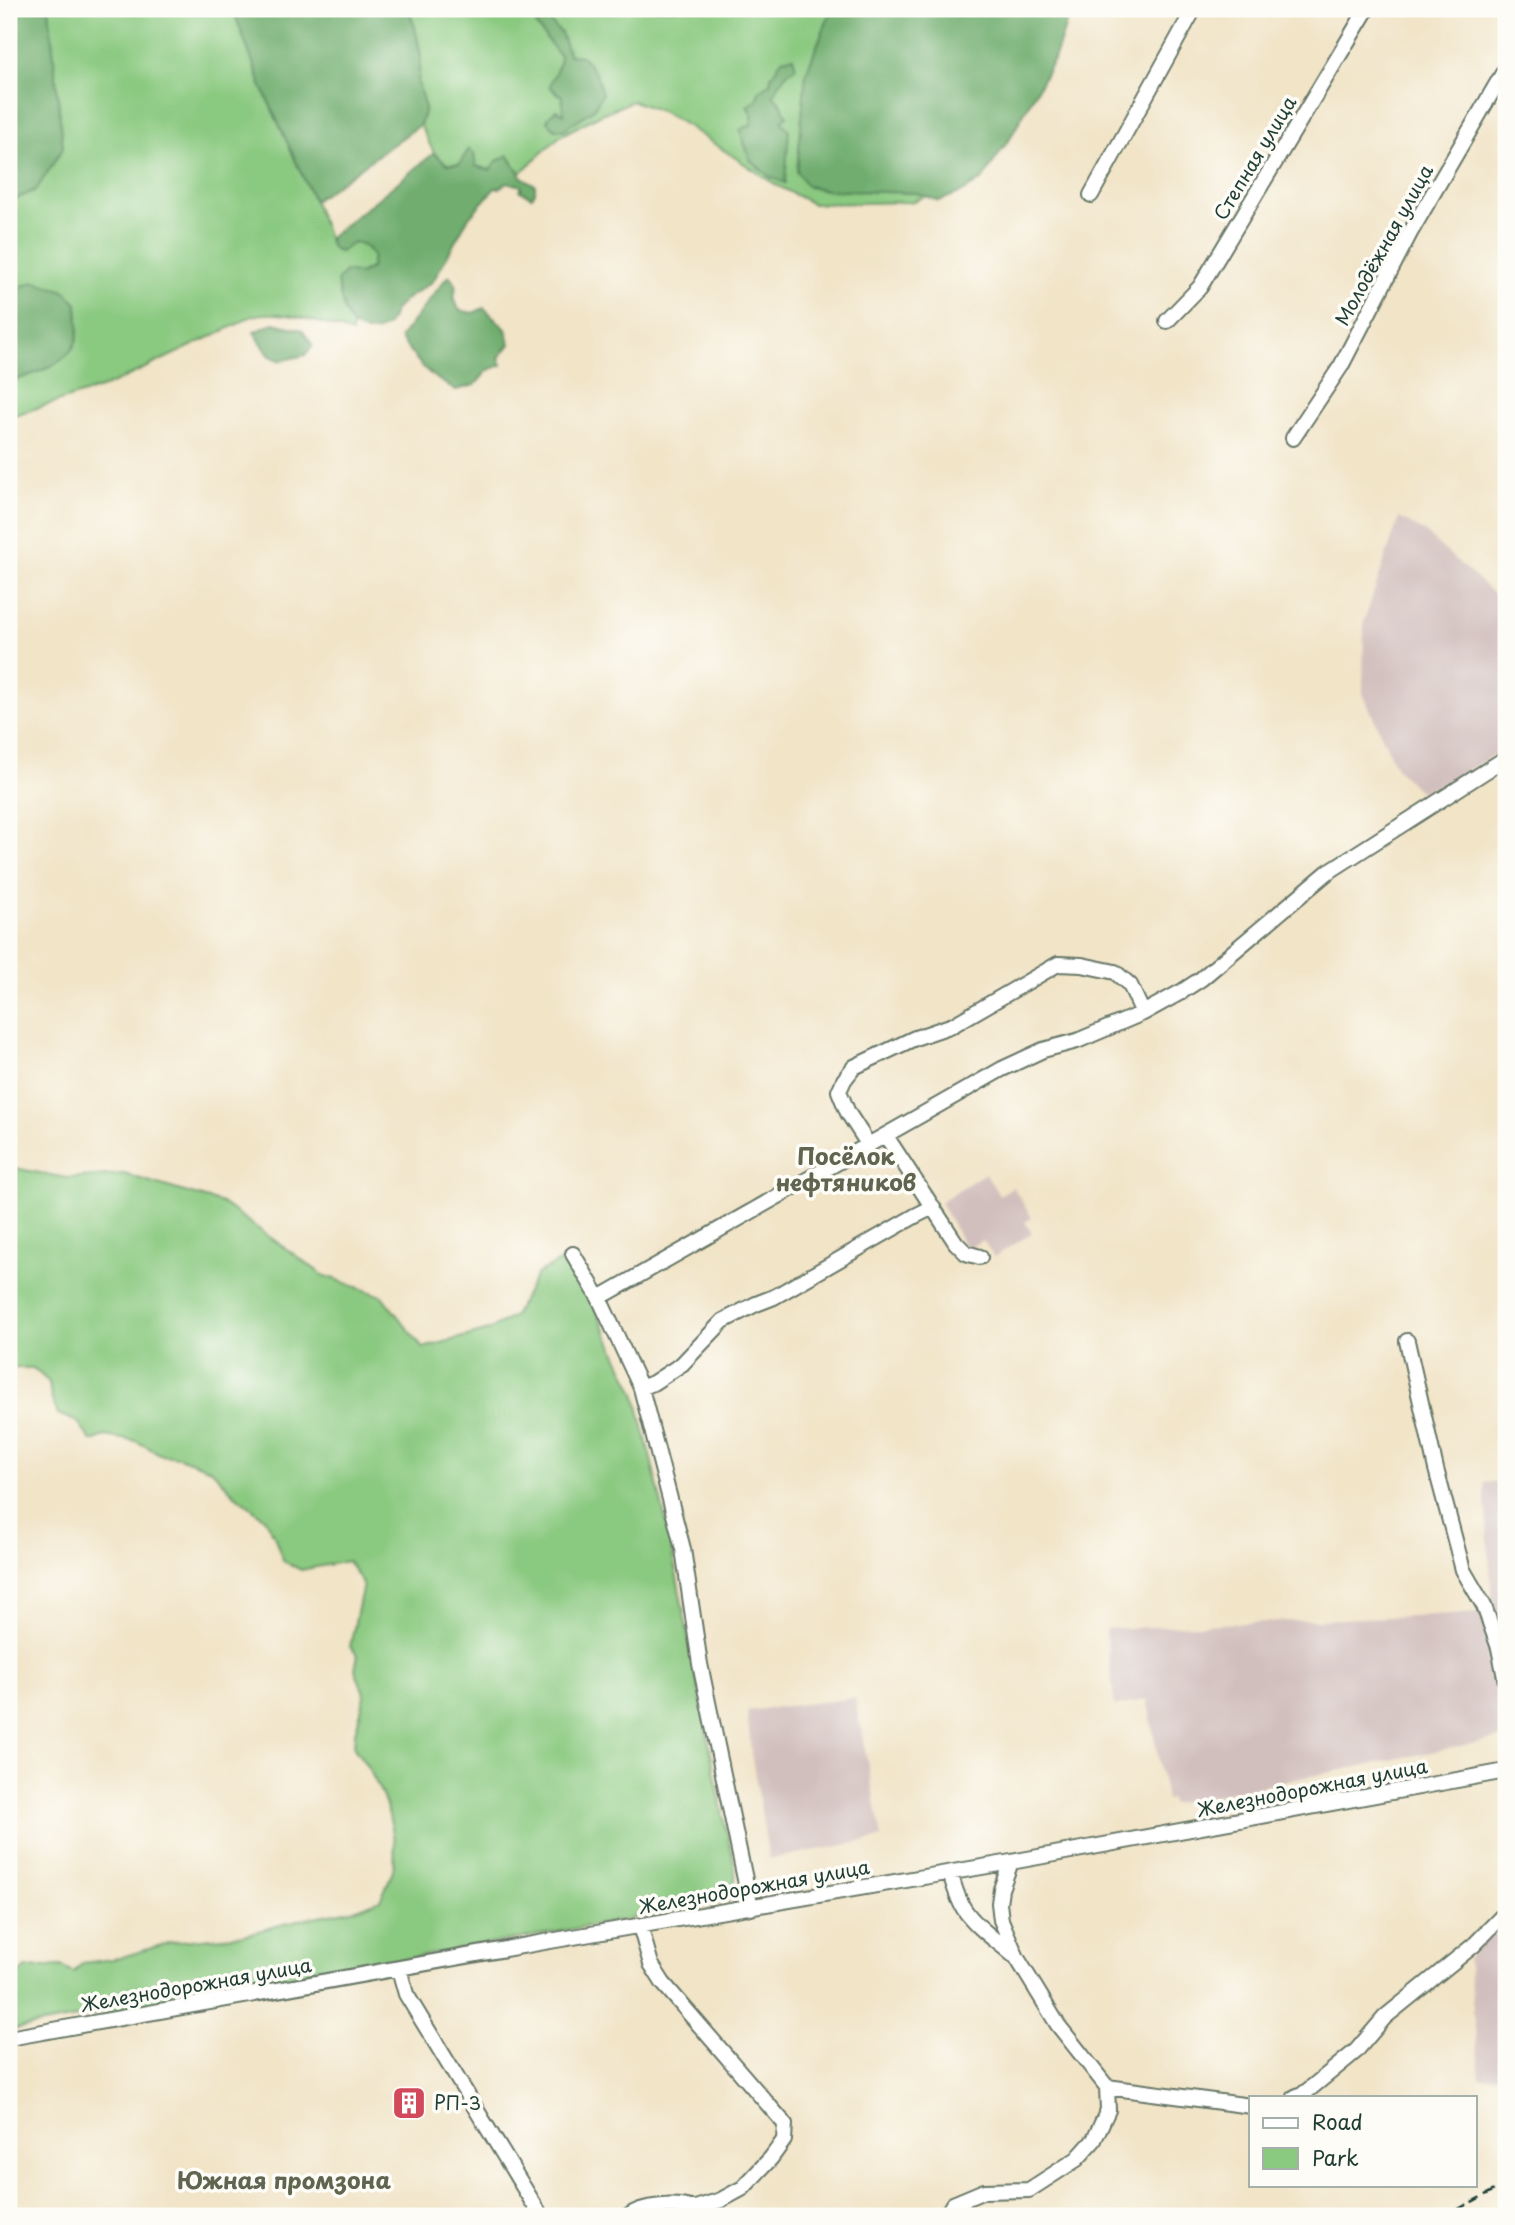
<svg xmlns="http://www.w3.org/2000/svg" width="1515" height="2225" font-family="'Playpen Sans',sans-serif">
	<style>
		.industrial { fill: #d1bfbd }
		.green { fill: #8ac980; stroke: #54835a; stroke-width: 2; fill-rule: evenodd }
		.forest { fill: #6fad6e; stroke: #477551; stroke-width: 2 }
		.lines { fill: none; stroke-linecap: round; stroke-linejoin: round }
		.minor-casing { stroke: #687767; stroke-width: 18 }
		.minor { stroke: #fff; stroke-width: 14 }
		.rail { stroke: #1f3d34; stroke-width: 2.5; stroke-dasharray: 10 5; stroke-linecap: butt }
		.labels { text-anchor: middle; stroke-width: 7; stroke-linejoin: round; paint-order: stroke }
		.street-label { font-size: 19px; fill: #1f3d34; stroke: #fdfcf7 }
		.poi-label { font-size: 19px; fill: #1f3d34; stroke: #fdfcf7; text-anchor: start }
		.quarter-label { font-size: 23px; font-weight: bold; fill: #606550; stroke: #fdfcf7 }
	</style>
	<rect width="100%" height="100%" fill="#fdfcf7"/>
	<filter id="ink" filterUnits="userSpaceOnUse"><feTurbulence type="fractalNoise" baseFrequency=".0143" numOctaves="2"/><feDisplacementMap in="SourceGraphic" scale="14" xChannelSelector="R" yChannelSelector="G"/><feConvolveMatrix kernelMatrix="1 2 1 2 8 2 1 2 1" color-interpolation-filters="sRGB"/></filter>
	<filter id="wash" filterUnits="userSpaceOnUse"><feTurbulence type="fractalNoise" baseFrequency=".00686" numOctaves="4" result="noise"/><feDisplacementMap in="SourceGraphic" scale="28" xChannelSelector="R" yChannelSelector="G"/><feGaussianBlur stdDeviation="1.57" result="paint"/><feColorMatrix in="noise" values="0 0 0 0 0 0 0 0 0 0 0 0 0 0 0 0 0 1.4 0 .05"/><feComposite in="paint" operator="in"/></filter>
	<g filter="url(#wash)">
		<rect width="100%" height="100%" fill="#f1e4c7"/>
		<path class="industrial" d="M1399,518L1422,530L1506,605V748L1445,783L1420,792L1396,768L1363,694L1364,621Z
			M985,1173L999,1195L1013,1187L1032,1218L1025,1222L1032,1233L994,1257L983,1240L966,1249L940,1202Z
			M1506,1480V1665L1493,1613L1484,1483Z
			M1482,1613L1506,1707V1737L1172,1804L1171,1799L1166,1800L1147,1699L1115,1707L1105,1629Z
			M855,1698L882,1838L769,1859L751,1751L747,1711Z
			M1506,1920V2075L1480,2078L1468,1958Z"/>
		<path class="green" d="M49,9H233L262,87L314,201L332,248L339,252L355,242L364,245L373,255L371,267L360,274L344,311L352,325V333C325,324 264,301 240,323L107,386L9,417V382C33,374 75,364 78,333C79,323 77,313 77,304L11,289L9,290V202L36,190L63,148Z
			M408,9H525L536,20L537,26L560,56L559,69L552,79L554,92L562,96C566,111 563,116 555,129L597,76L582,56L569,55L561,33L552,24L547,9H832L806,73L797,172L808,187L827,190L916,193L926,196L912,202L813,204L776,185L689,127L663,112L633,101L601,114L560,136L520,173L508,155L491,171L459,164L447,165L434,153L420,125L425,109L418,83L421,56L415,27ZM796,67L785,75L773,95L783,106L770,177L749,159L752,115L759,91Z
			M9,1167L66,1178L124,1174L222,1203L323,1275L382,1296L423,1348L489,1330L514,1316L537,1274L566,1258L578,1273L635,1393L667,1526L725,1826C731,1850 741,1875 731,1898L723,1902L9,2030V1980L27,1968L61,1966L74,1972L83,1963L119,1958L171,1942L244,1935L298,1920L357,1909L380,1900C385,1889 393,1876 394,1864C398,1824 379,1779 354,1748L355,1733L365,1696L355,1669L358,1655L350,1647L363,1584L348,1561L301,1570L283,1561L274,1535L264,1518L234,1494L211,1469L179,1457L162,1455L136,1441L105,1436L91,1441L78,1422L58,1414L51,1397L49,1382L33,1368H9Z"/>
		<path class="forest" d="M9,9H49L63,148L36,190L9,202Z
			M233,9H408L415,27L421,56L418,83L425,109L420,125L314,201L262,87Z
			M525,9H547L552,24L561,33L569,55L582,56L597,76L602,94L594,109L563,130L555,129L547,121L550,115L556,110L564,114L562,96L550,87C552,74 560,70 560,56L537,26L536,20Z
			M832,9H1071L1055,57L1013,133L982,180L962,192L939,201L916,193L827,190L807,186L797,172L806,73Z
			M793,57L796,67L785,75L773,95L780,102L787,116L782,121L789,131L785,183L770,177L749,159C748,149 742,140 740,130L752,124V115L747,106L757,100L759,91L770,83L771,77L782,59Z
			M469,149L474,153L476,166L490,170L497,161L508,155L522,177L535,185V192L532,197L520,191L522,186L506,182L500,188H495L469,217L433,281L405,300L396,309L388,325L378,331L366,332L352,325L344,311L337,281L346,271L360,274L371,268L373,255L364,245L355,242L339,252L332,248L329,238L434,153L447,164H459Z
			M450,276L456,285L454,299L459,310L473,313L484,308L506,329L510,344L499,358L502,365L488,370L475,385L456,390C427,375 419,364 400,338L445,280Z
			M35,282L65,291L77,304C77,313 79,323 78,333C75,364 33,374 9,382V290Z
			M274,323L302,330L313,345L305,355L280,361L269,355L254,332Z"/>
	</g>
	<g filter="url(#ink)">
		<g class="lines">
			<g class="minor-casing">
				<path id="minor" d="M1091,195L1194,9
					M1167,321L1200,287L1367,9
					M1293,438L1341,366L1410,233L1506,68
					M886,1136L956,1243L966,1253L980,1257
					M868,1144L848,1113L839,1091L844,1080L854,1067L915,1038L953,1025L1058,964L1082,965L1115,972L1130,985L1143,1013
					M573,1254L599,1298L641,1388L683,1549L700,1664L751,1908
					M599,1298L1002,1069L1043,1050L1077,1041L1143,1013L1181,992L1201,979L1328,872L1506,758
					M1407,1341L1436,1469L1463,1570L1484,1606L1499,1648L1506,1682
					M641,1388L653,1383L682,1364L723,1321L756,1304L774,1297L915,1216L933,1207
					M950,1873C954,1885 957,1898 964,1909C976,1927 997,1941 1013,1955
					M640,1926L651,1964L663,1983L785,2124L784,2140L771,2158L743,2188L721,2200L692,2209
					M399,1969L406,1994L541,2216
					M9,2038L550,1941L1011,1862L1506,1771
					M1107,2087L1251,2106
					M1295,2097L1306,2092L1356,2051L1385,2017L1474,1945L1506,1912
					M629,2216C642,2205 677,2203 693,2209C696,2211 699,2214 702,2216
					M946,2216L953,2204L984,2191L1029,2190L1077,2159L1094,2140L1108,2110L1107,2087L1058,2025L1017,1958L1001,1920L999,1903L1001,1889L1011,1862"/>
			</g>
			<use href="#minor" class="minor"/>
			<path class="rail" d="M1445,2216L1506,2184"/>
		</g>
	</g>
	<defs>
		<g id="building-square" transform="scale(1.75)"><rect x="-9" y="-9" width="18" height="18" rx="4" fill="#d1495b" stroke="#fdfcf7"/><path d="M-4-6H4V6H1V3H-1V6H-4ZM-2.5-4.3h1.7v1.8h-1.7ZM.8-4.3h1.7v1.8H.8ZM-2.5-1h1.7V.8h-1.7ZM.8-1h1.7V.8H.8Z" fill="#fff"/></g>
	</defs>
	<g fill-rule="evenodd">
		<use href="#building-square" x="409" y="2103"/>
	</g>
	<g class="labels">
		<g class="street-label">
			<text transform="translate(1255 158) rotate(-59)" y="7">Степная улица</text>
			<text transform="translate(1384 245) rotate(-61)" y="7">Молодёжная улица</text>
			<text transform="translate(1312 1788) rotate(-11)" y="7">Железнодорожная улица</text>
			<text transform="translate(754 1887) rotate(-10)" y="7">Железнодорожная улица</text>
			<text transform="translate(196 1985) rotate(-10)" y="7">Железнодорожная улица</text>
		</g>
		<g class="poi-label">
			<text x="434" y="2110">РП-3</text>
		</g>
		<g class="quarter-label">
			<text x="846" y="1165">Посёлок<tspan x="846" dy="26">нефтяников</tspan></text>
			<text x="284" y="2189">Южная промзона</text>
		</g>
	</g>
	<rect width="1515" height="2225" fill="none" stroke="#fdfcf7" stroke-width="35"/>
	<rect x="1249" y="2096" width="228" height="91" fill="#fdfcf7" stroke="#a4b0a9" stroke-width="2"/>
	<rect x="1263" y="2118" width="35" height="10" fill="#ffffff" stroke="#a4b0a9" stroke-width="2"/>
	<text x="1312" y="2130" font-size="21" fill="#1f3d34">Road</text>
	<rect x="1263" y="2148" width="35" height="21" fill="#8ac980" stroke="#a4b0a9" stroke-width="2"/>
	<text x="1312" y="2166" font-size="21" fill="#1f3d34">Park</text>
</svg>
